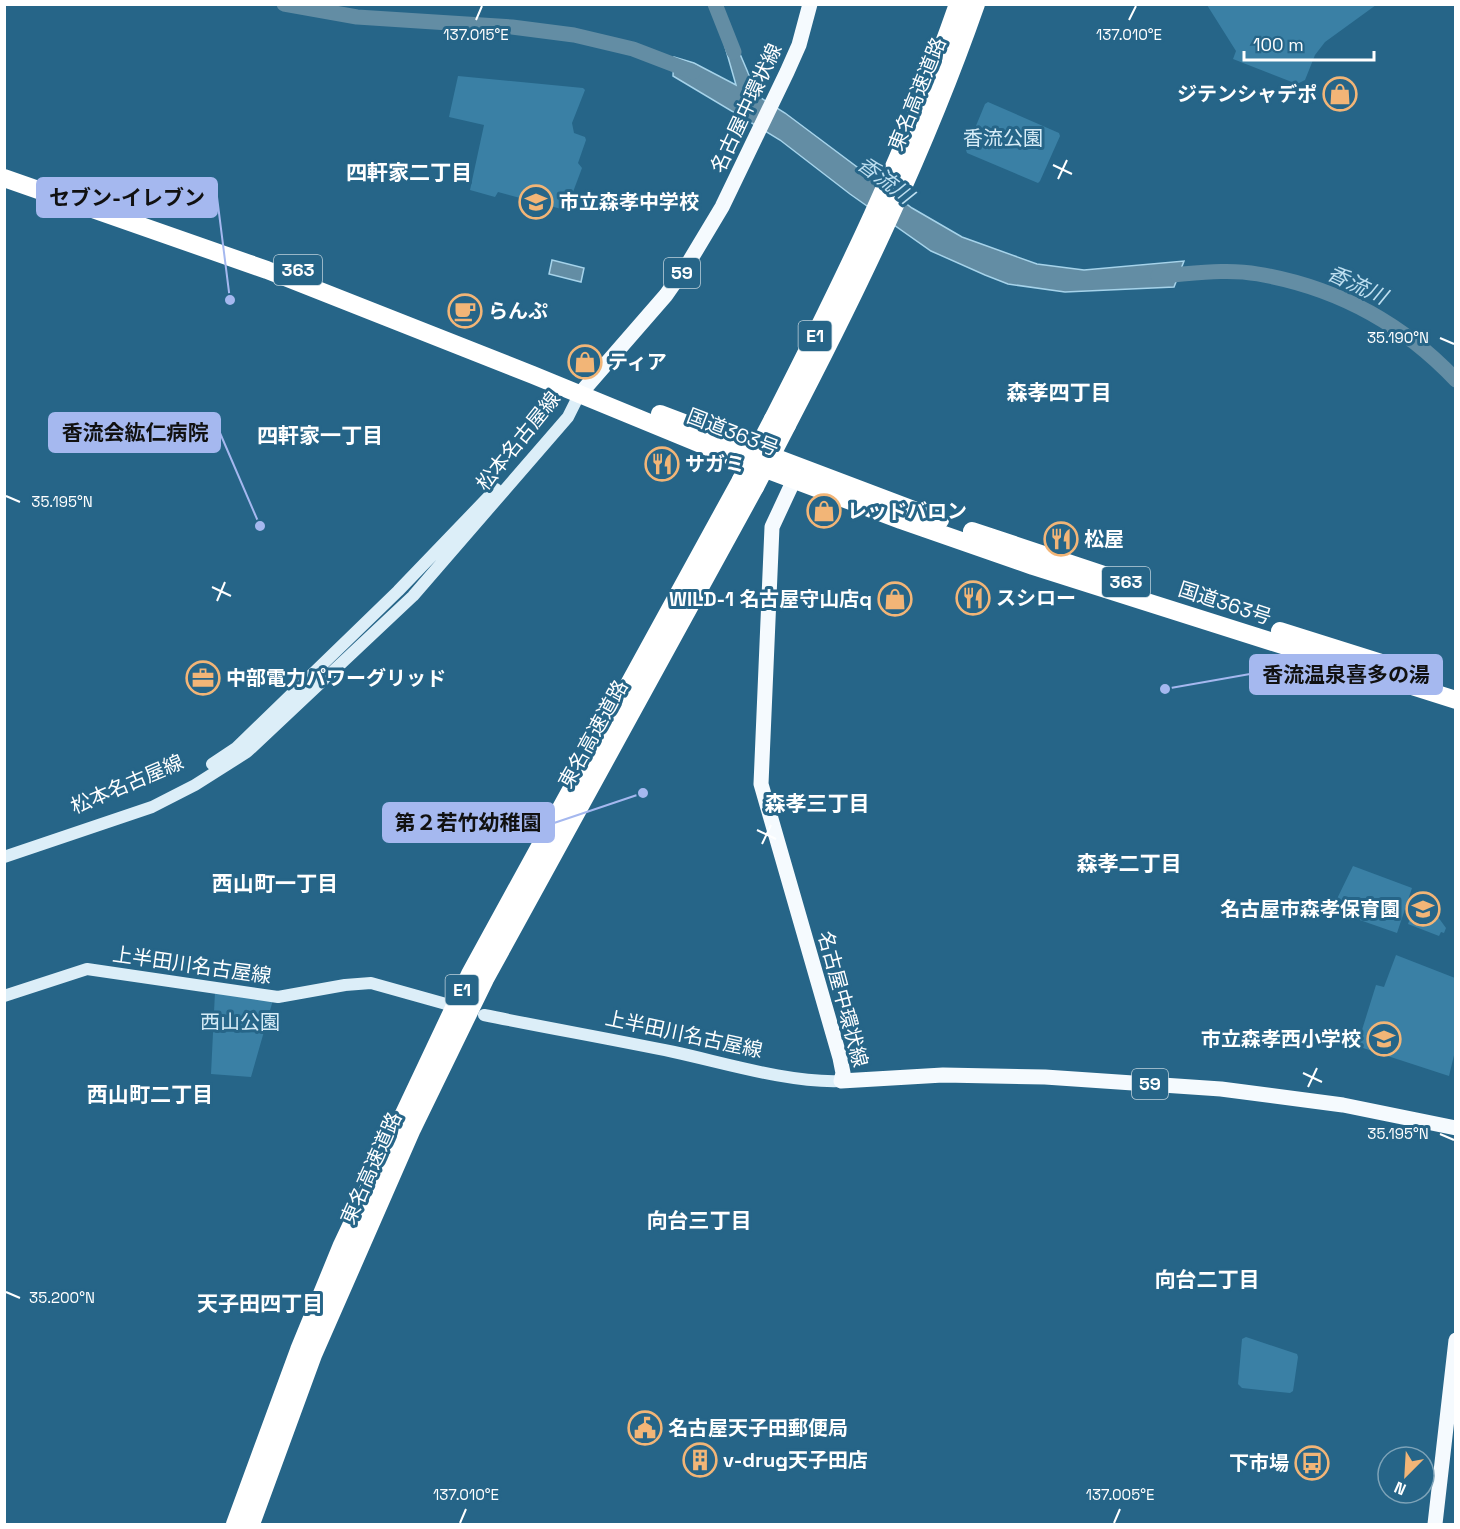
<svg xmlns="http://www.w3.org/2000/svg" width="1460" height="1529" font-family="'Space Grotesk','Noto Sans JP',sans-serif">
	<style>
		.green { fill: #3a80a5 }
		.water { fill: #638da4; stroke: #a6d3ea; stroke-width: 1.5 }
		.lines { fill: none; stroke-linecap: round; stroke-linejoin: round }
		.river { stroke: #638da4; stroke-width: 15 }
		.secondary { stroke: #dceef8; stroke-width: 12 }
		.primary { stroke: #f5fafe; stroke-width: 15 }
		.highway { stroke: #fff; stroke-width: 18 }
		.highway-bridge { stroke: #fff; stroke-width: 18 }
		.ticks { fill: none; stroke: #fff; stroke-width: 2 }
		.labels { text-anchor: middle; stroke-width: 6; stroke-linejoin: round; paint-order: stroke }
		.shield { fill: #266588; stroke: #bed1db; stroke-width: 1.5 }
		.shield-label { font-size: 18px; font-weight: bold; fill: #fff }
		.street-label { font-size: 20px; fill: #fff; stroke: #266588 }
		.poi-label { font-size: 20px; font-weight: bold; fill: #fff; stroke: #266588; text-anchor: start }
		.park-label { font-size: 20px; fill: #d6ecf7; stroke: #266588 }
		.neighbourhood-label { font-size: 21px; font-weight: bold; fill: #fff; stroke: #266588 }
		.water-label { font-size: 21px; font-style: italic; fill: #bedff0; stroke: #266588 }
		.ticks-label { font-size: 15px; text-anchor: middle; fill: #fff; stroke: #266588; stroke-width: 6; stroke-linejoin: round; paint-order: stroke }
		.leader { fill: none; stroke: #a5b8ef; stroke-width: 2 }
		.callout-dot { fill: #a5b8ef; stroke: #266588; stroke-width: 2 }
		.callout { fill: #a5b8ef; stroke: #a5b8ef; stroke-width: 2 }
		.callout-label { font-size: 21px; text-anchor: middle; font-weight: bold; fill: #111 }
	</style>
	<rect width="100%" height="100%" fill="#266588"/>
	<path class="green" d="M1207,5V4L1376,5L1325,42L1315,55L1305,80L1297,84L1233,59L1236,51Z
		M458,76L583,88L585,90L572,123L574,133L585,137L586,140L578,163L582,168L567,208L565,210L498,192L495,197L470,190L484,125L449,117Z
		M988,102L1059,133L1060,136L1040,181L1038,183L967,153L966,150L985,104Z
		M1353,866L1412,888L1397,933L1334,911L1333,907Z
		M1417,900L1430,906L1446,928L1444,933L1441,932L1439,936L1408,924Z
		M1396,955L1455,978V1051L1449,1076L1357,1046L1376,985L1384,987Z
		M215,992L273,1000L251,1077L211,1074Z
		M1246,1337L1297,1354L1298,1357L1293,1391L1290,1393L1242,1388L1238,1384L1242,1339Z"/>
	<path class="water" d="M731,33L758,96L785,113L912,208L962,237L1037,264L1084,270L1184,261L1174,287L1065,292L1008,284L985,275L931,251L850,194L780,140L673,76L674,57L694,63L736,85L722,36Z
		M552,260L584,268L581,282L549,274Z"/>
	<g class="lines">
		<path class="river" d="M284,4L357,17L512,27L574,35L633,49L693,72
			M715,4L734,52
			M1158,276C1191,274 1226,268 1258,274C1335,287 1402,323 1456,380"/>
		<path class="secondary" d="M212,764L236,748L398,591L496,489
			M4,857L152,807L195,785L247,752L413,596L568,417L579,395
			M4,996L87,969L278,997L345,985L371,983L446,1004
			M484,1015C548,1028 611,1039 674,1052C725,1063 789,1083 841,1081"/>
		<path class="primary" d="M579,395L666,295L689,262L722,207L787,72L799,45L810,4
			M799,469L772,527L761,784L840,1058L843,1073L841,1081L943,1075L1045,1077L1221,1089L1343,1105L1456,1128
			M1435,1524L1456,1340"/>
		<path class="highway" d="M4,178L267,270L533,375L713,449L901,520L1033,566L1456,700
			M660,414L940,520
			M773,419C842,284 908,148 958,4
			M787,425C858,289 925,150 976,4
			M972,531L1131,584
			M1280,631L1388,665
			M235,1524L299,1350L342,1245L470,974L741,480
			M251,1524L313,1355L412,1129L485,979L755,487"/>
		<path class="highway-bridge" d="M741,480L773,419
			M755,487L787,425"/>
	</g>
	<path class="ticks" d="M476,20L482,6M1129,20L1136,6M1053,165L1072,174M1058,179L1067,160M1440,338L1454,344M6,496L20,502M212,587L231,596M217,601L225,582M757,830L776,839M762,844L771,825M1303,1073L1322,1082M1308,1087L1317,1068M1440,1134L1454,1140M6,1292L20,1298M460,1523L466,1509M1114,1523L1120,1509"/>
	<defs>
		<g id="shop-ring" transform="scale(1.725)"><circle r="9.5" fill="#266588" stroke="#f2b577" stroke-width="1.5"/><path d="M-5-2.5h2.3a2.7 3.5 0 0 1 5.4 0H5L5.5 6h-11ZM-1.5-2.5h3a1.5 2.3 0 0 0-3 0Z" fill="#f2b577"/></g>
		<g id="school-ring" transform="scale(1.725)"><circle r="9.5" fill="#266588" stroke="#f2b577" stroke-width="1.5"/><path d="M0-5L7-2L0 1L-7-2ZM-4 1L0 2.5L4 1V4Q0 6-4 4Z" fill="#f2b577"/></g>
		<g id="cafe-ring" transform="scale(1.725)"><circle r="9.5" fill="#266588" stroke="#f2b577" stroke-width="1.5"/><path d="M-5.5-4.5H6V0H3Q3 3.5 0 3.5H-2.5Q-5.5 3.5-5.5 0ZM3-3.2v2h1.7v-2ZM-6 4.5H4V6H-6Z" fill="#f2b577"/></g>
		<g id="restaurant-ring" transform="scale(1.725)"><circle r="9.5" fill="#266588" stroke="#f2b577" stroke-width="1.5"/><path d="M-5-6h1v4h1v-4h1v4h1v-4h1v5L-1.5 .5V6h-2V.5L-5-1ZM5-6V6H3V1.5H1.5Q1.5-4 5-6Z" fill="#f2b577"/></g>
		<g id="office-ring" transform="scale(1.725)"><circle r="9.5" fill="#266588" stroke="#f2b577" stroke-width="1.5"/><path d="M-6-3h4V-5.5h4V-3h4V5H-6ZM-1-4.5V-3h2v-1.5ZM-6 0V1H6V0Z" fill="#f2b577"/></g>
		<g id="civic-ring" transform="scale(1.725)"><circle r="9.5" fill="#266588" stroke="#f2b577" stroke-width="1.5"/><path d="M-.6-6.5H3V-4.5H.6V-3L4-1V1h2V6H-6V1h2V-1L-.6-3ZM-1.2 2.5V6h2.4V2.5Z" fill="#f2b577"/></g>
		<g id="building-ring" transform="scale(1.725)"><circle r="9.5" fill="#266588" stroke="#f2b577" stroke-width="1.5"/><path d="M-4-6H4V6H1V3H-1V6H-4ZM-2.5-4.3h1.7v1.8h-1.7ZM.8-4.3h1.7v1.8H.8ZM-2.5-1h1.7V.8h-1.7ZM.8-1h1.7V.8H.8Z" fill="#f2b577"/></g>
		<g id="bus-ring" transform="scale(1.725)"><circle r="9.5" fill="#266588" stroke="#f2b577" stroke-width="1.5"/><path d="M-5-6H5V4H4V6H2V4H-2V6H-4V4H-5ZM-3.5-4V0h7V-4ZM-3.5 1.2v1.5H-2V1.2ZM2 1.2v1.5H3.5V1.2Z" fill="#f2b577"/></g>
	</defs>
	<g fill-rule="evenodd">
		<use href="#shop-ring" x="1340" y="94"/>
		<use href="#school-ring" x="536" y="202"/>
		<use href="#cafe-ring" x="465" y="311"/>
		<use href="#shop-ring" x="585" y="362"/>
		<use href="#restaurant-ring" x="662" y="464"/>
		<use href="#shop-ring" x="824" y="511"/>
		<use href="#restaurant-ring" x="1061" y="539"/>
		<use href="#restaurant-ring" x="973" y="598"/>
		<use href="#shop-ring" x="895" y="599"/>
		<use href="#office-ring" x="203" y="678"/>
		<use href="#school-ring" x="1423" y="909"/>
		<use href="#school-ring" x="1384" y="1039"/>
		<use href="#civic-ring" x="645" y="1428"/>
		<use href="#building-ring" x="700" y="1460"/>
		<use href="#bus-ring" x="1312" y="1463"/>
	</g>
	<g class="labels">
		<g class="shield">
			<rect x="274" y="255" width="48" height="30" rx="4.5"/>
			<rect x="664" y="258" width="36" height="30" rx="4.5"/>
			<rect x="798.5" y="321" width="33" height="30" rx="4.5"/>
			<rect x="1102" y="567" width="48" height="30" rx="4.5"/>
			<rect x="445.5" y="975" width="33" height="30" rx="4.5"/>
			<rect x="1132" y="1069" width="36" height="30" rx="4.5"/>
		</g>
		<g class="shield-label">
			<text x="298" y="276">363</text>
			<text x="682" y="279">59</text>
			<text x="815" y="342">E1</text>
			<text x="1126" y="588">363</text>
			<text x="462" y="996">E1</text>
			<text x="1150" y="1090">59</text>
		</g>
		<g class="street-label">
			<text transform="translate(917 94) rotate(-68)" y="7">東名高速道路</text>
			<text transform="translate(746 108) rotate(-65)" y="7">名古屋中環状線</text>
			<text transform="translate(733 432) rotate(21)" y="7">国道363号</text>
			<text transform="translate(518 441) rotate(-51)" y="7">松本名古屋線</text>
			<text transform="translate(1225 603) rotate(18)" y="7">国道363号</text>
			<text transform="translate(593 734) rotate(-61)" y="7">東名高速道路</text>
			<text transform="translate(127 784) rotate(-23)" y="7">松本名古屋線</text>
			<text transform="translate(192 965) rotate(8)" y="7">上半田川名古屋線</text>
			<text transform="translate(843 999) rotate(75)" y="7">名古屋中環状線</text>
			<text transform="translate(684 1034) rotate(12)" y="7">上半田川名古屋線</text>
			<text transform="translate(371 1168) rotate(-66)" y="7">東名高速道路</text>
		</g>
		<g class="poi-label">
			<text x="1317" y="101" text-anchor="end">ジテンシャデポ</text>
			<text x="559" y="209">市立森孝中学校</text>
			<text x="488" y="318">らんぷ</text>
			<text x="608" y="369">ティア</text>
			<text x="685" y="471">サガミ</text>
			<text x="847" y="518">レッドバロン</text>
			<text x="1084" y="546">松屋</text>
			<text x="996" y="605">スシロー</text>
			<text x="872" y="606" text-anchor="end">WILD-1 名古屋守山店q</text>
			<text x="226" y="685">中部電力パワーグリッド</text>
			<text x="1400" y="916" text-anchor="end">名古屋市森孝保育園</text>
			<text x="1361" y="1046" text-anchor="end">市立森孝西小学校</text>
			<text x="668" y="1435">名古屋天子田郵便局</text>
			<text x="723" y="1467">v-drug天子田店</text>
			<text x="1289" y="1470" text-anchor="end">下市場</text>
		</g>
		<g class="park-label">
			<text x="1003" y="145">香流公園</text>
			<text x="240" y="1029">西山公園</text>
		</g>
		<g class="neighbourhood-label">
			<text x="409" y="180">四軒家二丁目</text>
			<text x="1059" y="400">森孝四丁目</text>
			<text x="320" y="443">四軒家一丁目</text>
			<text x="817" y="811">森孝三丁目</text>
			<text x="1129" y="871">森孝二丁目</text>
			<text x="275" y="891">西山町一丁目</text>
			<text x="150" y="1102">西山町二丁目</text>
			<text x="699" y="1228">向台三丁目</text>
			<text x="1207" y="1287">向台二丁目</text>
			<text x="260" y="1311">天子田四丁目</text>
		</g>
		<g class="water-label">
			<text transform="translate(885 180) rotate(37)" y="7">香流川</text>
			<text transform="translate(1357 285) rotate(25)" y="7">香流川</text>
		</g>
	</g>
	<g class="ticks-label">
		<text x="476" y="40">137.015°E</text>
		<text x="1129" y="40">137.010°E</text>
		<text x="1398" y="343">35.190°N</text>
		<text x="62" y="507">35.195°N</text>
		<text x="1398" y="1139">35.195°N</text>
		<text x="62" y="1303">35.200°N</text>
		<text x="466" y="1500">137.010°E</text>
		<text x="1120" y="1500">137.005°E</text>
	</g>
	<path class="leader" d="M230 300L217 197M260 526L220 433M1165 689L1250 674M643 793L554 823"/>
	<g class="callout-dot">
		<circle cx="230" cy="300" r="6"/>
		<circle cx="260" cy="526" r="6"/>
		<circle cx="1165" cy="689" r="6"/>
		<circle cx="643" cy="793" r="6"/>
	</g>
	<g class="callout">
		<rect x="37" y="178" width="180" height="39" rx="6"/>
		<rect x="49" y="413" width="171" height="39" rx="6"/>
		<rect x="1250" y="655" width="192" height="39" rx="6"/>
		<rect x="383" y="803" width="171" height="39" rx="6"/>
	</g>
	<g class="callout-label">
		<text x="127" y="205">セブン-イレブン</text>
		<text x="135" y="440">香流会紘仁病院</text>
		<text x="1346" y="682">香流温泉喜多の湯</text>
		<text x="468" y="830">第２若竹幼稚園</text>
	</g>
	<rect width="1460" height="1529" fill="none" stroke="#ffffff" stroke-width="12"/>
	<g transform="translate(1406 1475) rotate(204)"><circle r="28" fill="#266588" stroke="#7da3b8" stroke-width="1.5"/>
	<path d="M0-4.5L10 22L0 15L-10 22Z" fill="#f2b577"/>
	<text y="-9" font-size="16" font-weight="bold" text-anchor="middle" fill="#ffffff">N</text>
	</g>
	<path d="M1244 51v9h130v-9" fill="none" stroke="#ffffff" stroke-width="3"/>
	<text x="1253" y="51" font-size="18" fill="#ffffff" stroke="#266588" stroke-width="4.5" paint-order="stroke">100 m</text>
</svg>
